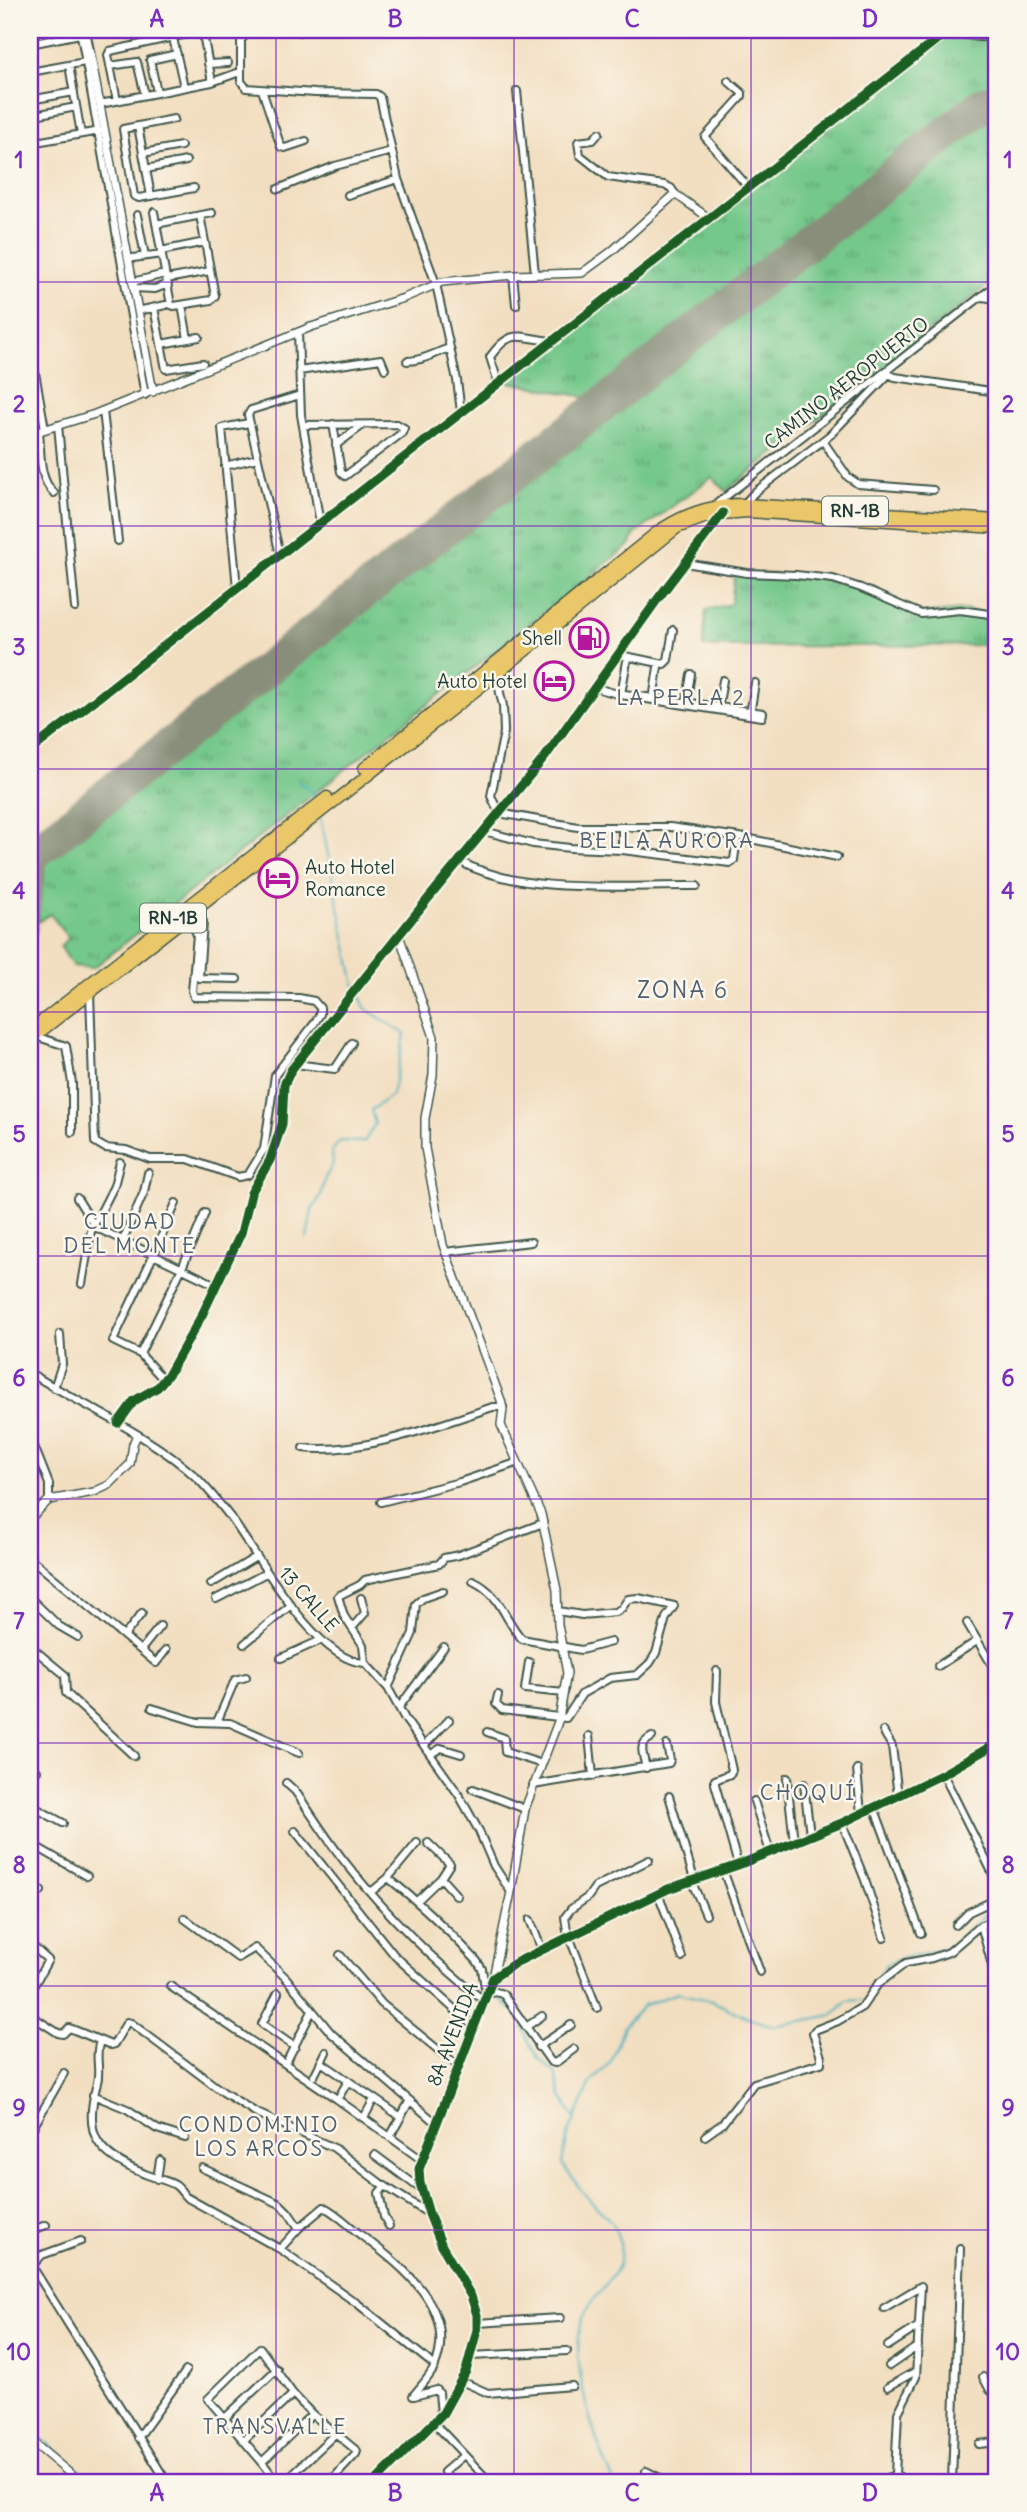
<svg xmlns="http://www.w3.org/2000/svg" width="1027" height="2512" font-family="Delius,sans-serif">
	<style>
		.grass { fill: url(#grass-tufts); stroke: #4a8260; stroke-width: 2 }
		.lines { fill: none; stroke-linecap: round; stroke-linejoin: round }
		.stream { stroke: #40aebe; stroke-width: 2 }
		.taxiway { stroke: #888e7a; stroke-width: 14 }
		.runway { stroke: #888e7a; stroke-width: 35 }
		.minor-casing { stroke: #3f5549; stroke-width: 10 }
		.tertiary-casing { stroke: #3f5549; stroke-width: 10 }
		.trunk-casing { stroke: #3f5549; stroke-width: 13 }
		.minor { stroke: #fff; stroke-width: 6 }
		.tertiary { stroke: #fff; stroke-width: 7 }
		.trunk { stroke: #eac769; stroke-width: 10 }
		.cycleway-casing { stroke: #fbf7ec; stroke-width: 13 }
		.cycleway { stroke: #1b5e20; stroke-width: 9 }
		.grid { fill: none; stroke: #7b2cbf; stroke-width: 2; stroke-opacity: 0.55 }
		.labels { text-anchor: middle; stroke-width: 5; stroke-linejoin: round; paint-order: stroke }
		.shield { fill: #fbf7ec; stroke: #61756b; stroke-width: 2 }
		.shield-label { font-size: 18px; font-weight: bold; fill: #1f3d34 }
		.street-label { font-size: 19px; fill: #1f3d34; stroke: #fbf7ec }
		.poi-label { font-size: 19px; fill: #1f3d34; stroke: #fbf7ec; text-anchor: end }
		.neighbourhood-label { font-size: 21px; letter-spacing: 2px; fill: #50606f; stroke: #fbf7ec }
		.quarter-label { font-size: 23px; letter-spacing: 2px; fill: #50606f; stroke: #fbf7ec }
		.neatline { fill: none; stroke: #7b2cbf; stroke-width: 2.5 }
		.grid-label { font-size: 23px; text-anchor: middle; font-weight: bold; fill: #7b2cbf }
	</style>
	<defs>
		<pattern id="grass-tufts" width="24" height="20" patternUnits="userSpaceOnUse" patternTransform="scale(1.75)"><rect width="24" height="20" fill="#75c88b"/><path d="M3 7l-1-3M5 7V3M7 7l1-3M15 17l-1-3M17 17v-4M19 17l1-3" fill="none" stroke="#5fa472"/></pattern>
	</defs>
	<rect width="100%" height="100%" fill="#fbf7ec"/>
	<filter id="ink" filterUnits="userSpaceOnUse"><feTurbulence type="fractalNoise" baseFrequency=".0143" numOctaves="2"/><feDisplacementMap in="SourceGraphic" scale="14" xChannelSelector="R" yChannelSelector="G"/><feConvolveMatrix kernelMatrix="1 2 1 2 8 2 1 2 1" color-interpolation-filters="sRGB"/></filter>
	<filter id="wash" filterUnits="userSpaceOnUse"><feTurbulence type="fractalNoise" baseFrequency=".00686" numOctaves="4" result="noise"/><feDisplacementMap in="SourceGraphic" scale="28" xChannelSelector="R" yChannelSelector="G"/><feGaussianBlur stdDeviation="1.57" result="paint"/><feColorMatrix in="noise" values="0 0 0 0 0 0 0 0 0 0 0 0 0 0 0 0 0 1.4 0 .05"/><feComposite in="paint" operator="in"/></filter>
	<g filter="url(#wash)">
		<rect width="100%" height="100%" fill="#f2dec0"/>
		<path class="grass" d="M997,33V82L595,399L504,381L683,238L950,34L957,38L986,40Z
			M997,107V278L726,491L712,477L634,535L631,544L93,968L73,966L60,946L69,938L50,914L38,922L44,863L46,855L55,846Z
			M735,572L816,577L867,591L921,614L965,610L997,616V645L703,647L706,610L731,604Z"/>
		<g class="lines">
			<path class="stream" d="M299,782L313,793L317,801
				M320,816L355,986
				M307,1238L312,1210L321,1195L325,1178L333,1164L332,1151L340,1141L364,1142L375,1124L371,1110L392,1095L405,1034L366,1009L357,991
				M957,1941L987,1913L997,1909
				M875,1983L885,1965L904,1958L951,1946
				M499,1996L510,2009
				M523,2028L538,2058L555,2073L561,2095L575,2119
				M30,2429L95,2482
				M614,2482C595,2441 566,2360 584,2315C596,2288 628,2274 619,2240C612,2215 602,2215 588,2198C578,2187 570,2175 562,2163L568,2135L591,2082L611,2061L624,2026L644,2005L678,1993L712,2001L748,2018L774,2026L833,2015L847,2001L862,2000"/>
			<path class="taxiway" d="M985,103L997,94
				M30,932L41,855L49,842L61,831"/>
			<path class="runway" d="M30,856L985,103"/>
		</g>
	</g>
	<g filter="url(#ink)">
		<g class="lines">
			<g class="minor-casing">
				<path id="minor" d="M80,30L84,52L87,51
					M86,30L90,51
					M250,30L241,40V81L246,88L315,93L376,94L380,97L398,179L436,284L457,380L461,412
					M950,30C968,34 979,42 997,33
					M299,32L306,30
					M203,34L212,82
					M173,38L184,87
					M30,44L80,34
					M84,52L145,395
					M208,64L228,63
					M69,65L81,134
					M110,66L137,62L145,95
					M30,72L85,62
					M728,81L742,93V96L705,137L748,187
					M262,90L281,147L285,148L306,141
					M517,91L535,274
					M157,92L150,60L177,54
					M30,100L74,92
					M117,101L108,55L110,51L187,34L235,33
					M100,104L212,82L237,73
					M30,116L76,107
					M174,119L123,129L134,196L139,198L194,188
					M138,126L151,196
					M599,133L593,140L578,142L580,155L608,177L664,185L671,188L675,194
					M30,143L100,131
					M143,153L181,146
					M146,169L186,161
					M278,189L335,166L392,151
					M348,195L398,179
					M154,212L171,305L174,306L211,300L215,296L200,215
					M137,215L145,256
					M156,224L212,213
					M161,251L205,242
					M133,258L162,254
					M513,275L516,305
					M167,279L210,271
					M132,282L165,274
					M134,288L155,289L168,284
					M982,297L997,299
					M182,305L188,339
					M154,308L166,369L203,363
					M142,310L166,305
					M298,333L301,415L320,523
					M30,344L45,429
					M161,344L199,337
					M407,361C424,361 435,352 450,348
					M299,371L381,359L385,369
					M886,373L895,377L997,392
					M498,382L490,357C511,328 518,337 550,341
					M103,411L118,541
					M58,425L75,608
					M303,425L397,424L404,428L402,433L345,476L341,472L333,424
					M39,431C41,450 38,479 54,493
					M823,441L848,477L858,484L933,490
					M336,445L363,425
					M997,461V475
					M225,466L257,458
					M744,504L755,492L830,435L888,375
					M715,505L997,284
					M280,555L248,415L251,410L300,395
					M685,563L747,573L796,575L833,579L861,588L921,614L960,610L997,615
					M237,588L222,428L249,423
					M620,655L664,664L668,660L673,630
					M496,675L503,706L504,732L491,796L499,813L578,827H670L746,838L837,857
					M596,688L621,695L762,717L763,713L617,693
					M621,694L627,661
					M653,700L658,667
					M686,704L691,674
					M718,709L723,680
					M750,715L755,683
					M30,751L949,30
					M622,828V850
					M484,831L533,844L570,848L622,850L730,863L734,860L737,837
					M459,861C523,896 625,885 697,886
					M189,915L194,920L203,922L199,978L237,979
					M90,993L95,1142L105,1148L126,1150L150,1159H188L238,1177L248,1175L264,1149L275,1075L314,1024L320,1014V1008L314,1001L299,998L194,997L192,991L197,935L194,928L184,919
					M35,1036L66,1046L72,1083V1132
					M295,1064L335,1069L352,1043
					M77,1198L95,1227L216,1285
					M123,1240L144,1192L148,1173
					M445,1252L531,1242
					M82,1284L91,1231L114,1186L120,1162
					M140,1354L182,1268L205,1213
					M30,1373C82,1405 152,1436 197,1478C209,1490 220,1504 231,1518C258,1555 316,1662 365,1663L388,1688L405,1719L459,1795L479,1831L494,1866L511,1892
					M164,1380L140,1354L113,1341L154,1254L176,1203
					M54,1388L62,1364L60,1334
					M30,1436L49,1484V1500
					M303,1448C361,1455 438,1425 493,1407H503
					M381,1502L460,1482L516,1463
					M30,1558L156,1663L166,1650
					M473,1581C502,1595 503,1618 522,1639L581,1650L611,1642
					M211,1584L256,1557
					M30,1598L59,1626L78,1637
					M216,1599L266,1573
					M967,1623L992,1665L997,1681
					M352,1628L365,1613L361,1598
					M124,1636L142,1613
					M244,1644L291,1605
					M30,1646L65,1675L66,1693L134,1756
					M141,1650L160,1626
					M281,1658L321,1640
					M529,1662L525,1689L564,1693
					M365,1663L363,1645L344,1616L338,1596L360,1585L365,1580L439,1564L444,1558L459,1555L543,1523
					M938,1666L977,1641
					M717,1671L716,1702L732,1770L730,1774L715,1780V1784L738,1865
					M388,1688L413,1633L416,1604L423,1598L443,1591
					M498,1695L496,1704L502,1710L566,1718L582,1694L610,1678L637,1675L650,1663L656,1653L666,1618L674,1606L638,1598L628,1599L622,1608L616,1612L582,1615L558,1611
					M400,1706L444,1647
					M152,1708L198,1722L230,1723L299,1753
					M217,1722L235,1680L246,1677
					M883,1731L892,1746L898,1796
					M487,1732L504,1738L505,1752L542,1764
					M589,1736L593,1776
					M424,1746L449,1720
					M991,1747L997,1758
					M431,1754L441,1748L461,1754
					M30,1768L37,1771
					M646,1768C643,1753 637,1745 652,1737
					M857,1769L861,1814
					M943,1774L997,1882
					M787,1778L794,1842
					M286,1783L295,1791C313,1816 329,1843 349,1867C388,1916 434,1961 483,2000
					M804,1784L810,1835
					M533,1785L669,1763L670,1760L667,1745
					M473,1789L525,1809
					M669,1796L694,1879
					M754,1801L770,1852
					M30,1805L63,1823
					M874,1807L921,1933
					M842,1823L865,1880L884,1938
					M295,1831L395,1956L473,2026
					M30,1843L87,1876
					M723,1870L760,1972
					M388,1878C419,1902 450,1932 477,1961L482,1969L486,1994L496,1992L503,1994L551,2062L555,2063L574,2049
					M441,1878L457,1896
					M691,1880L706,1915
					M30,1886L41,1891
					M371,1892L388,1878L417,1843
					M658,1893L682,1957
					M418,1900L441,1878L450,1864L428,1843
					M184,1918L238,1958L255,1948L286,1978L331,2033L436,2123
					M530,1920L542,1950
					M956,1925L969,1912L997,1899
					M981,1925L997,1984
					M30,1944L48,1960L30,1992
					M340,1955L382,2004L458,2066
					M170,1986L337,2099L422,2160
					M278,1993L262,2024L295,2047
					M597,2008L567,1931L565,1917L571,1909L588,1897L595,1887L649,1860
					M30,2015L58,2033L63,2034L69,2028L72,2029L111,2045L114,2044L127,2022L131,2023L223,2092L255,2112L334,2148L380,2183L429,2214
					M526,2027L542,2016
					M100,2041C94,2056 101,2068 97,2083C83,2135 96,2154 145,2174C154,2178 167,2180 175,2185C180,2188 182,2193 186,2197L280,2249L358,2304L435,2366
					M538,2047L571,2025
					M288,2059L312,2011
					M321,2062L401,2117
					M314,2076L326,2052
					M93,2095L127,2109L157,2129L185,2138
					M340,2095L348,2081
					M366,2114L374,2099
					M30,2133L64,2073
					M705,2136L722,2124L754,2083L821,2063V2057L813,2033L815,2030L838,2021L862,2007L878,1984L906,1963L932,1958L949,1952L978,1927L997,1918
					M390,2137L409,2102
					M375,2155L422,2190
					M202,2168L280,2204L288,2212L299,2228
					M157,2179L160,2160
					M385,2186L379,2193L384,2217L389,2226
					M30,2231L46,2225
					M280,2249L299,2228L324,2207C338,2214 350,2227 362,2236C402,2266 458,2309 435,2366C430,2377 420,2387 413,2396
					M30,2263L167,2482
					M32,2266L42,2255L81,2241
					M884,2308L921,2286L916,2377L898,2413L895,2475
					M477,2323L560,2318
					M888,2346L919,2326
					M471,2356L567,2351
					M889,2366L918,2346
					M983,2377L990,2390L997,2396
					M461,2381L488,2393L572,2386
					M888,2387L916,2371
					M414,2396L437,2390L439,2393L441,2414
					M225,2418L277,2369
					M434,2423L485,2477
					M138,2438L186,2371
					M244,2440L293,2394
					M979,2444L997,2442
					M262,2462L312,2414
					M646,2471L668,2482
					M277,2482L262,2462L208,2399L260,2348L293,2394L312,2414L357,2451L356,2454L330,2482
					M284,2482L336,2433
					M451,2482L444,2472L464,2455
					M884,2482C889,2474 899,2474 904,2482
					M952,2482L960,2248"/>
			</g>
			<g class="tertiary-casing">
				<path id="tertiary" d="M90,51L153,392
					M30,434L95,414L311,327L404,298L442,282L513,275L582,273L612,251L675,194L709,218
					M399,935L434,1037L433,1075L425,1118V1148L443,1245L501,1400L503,1409L501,1425L541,1514L557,1590L558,1625L567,1673L559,1719L525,1809L511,1892L493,1978
					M118,1423L134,1401L158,1387L170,1372L202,1315L241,1233L251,1193L270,1160L282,1124L284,1085L291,1070L427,900L545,757L657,600L723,513
					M30,1519L49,1500L94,1492L109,1485L130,1464L133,1444L137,1435
					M30,2440L80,2482
					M375,2482L443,2413L466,2371L477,2330V2315L471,2296L442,2246L429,2214L420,2183L419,2169L493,1978L515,1963L668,1889L738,1865L842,1823L943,1774L997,1743"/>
			</g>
			<g class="trunk-casing">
				<path id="trunk" d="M364,768L657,532C684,513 711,504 744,504L997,520
					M30,1030L327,797
					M30,1040L487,682L677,528L712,515L747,512L997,528"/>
			</g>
			<use href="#minor" class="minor"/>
			<use href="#tertiary" class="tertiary"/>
			<use href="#trunk" class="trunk"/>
			<g class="cycleway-casing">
				<path id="cycleway" d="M30,751L949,30
					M118,1423L134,1401L158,1387L170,1372L202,1315L241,1233L251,1193L270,1160L282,1124L284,1085L291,1070L427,900L545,757L657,600L723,513
					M375,2482L443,2413L466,2371L477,2330V2315L471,2296L442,2246L429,2214L420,2183L419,2169L493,1978L515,1963L668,1889L738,1865L842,1823L943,1774L997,1743"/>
			</g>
			<use href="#cycleway" class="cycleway"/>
		</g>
	</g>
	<path class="grid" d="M276,30V2482M514,30V2482M751,30V2482M30,282H997M30,526H997M30,769H997M30,1012H997M30,1256H997M30,1499H997M30,1743H997M30,1986H997M30,2230H997"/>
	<defs>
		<g id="fuel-ring" transform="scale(2.0125)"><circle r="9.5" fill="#fbf7ec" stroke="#b5179e" stroke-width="1.5"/><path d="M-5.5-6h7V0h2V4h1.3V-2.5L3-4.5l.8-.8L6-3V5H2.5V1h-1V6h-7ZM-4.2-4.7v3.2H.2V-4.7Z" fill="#b5179e"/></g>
		<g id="hotel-ring" transform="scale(2.0125)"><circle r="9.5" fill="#fbf7ec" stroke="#b5179e" stroke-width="1.5"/><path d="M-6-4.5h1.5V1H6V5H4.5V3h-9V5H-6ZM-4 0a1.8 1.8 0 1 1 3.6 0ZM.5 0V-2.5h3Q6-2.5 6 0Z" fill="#b5179e"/></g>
	</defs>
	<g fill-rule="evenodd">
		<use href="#fuel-ring" x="589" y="638"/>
		<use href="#hotel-ring" x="554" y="681"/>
		<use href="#hotel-ring" x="278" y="878"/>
	</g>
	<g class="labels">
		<g class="shield">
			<rect x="822" y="496.5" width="66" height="29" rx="5"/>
			<rect x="140" y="903.5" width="66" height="29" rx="5"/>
		</g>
		<g class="shield-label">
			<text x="855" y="517">RN-1B</text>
			<text x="173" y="924">RN-1B</text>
		</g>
		<g class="street-label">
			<text transform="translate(846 383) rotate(-38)" y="7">CAMINO AEROPUERTO</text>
			<text transform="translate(309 1599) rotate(49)" y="7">13 CALLE</text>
			<text transform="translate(452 2034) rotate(-69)" y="7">8A AVENIDA</text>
		</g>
		<g class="poi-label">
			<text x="562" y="645">Shell</text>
			<text x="527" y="688">Auto Hotel</text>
			<text x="305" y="874" text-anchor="start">Auto Hotel<tspan x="305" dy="22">Romance</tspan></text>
		</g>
		<g class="neighbourhood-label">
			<text x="681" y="705">LA PERLA 2</text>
			<text x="667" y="848">BELLA AURORA</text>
			<text x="130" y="1229">CIUDAD<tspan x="130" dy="24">DEL MONTE</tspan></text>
			<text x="808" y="1800">CHOQUÍ</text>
			<text x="259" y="2132">CONDOMINIO<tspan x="259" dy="24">LOS ARCOS</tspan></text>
			<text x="275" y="2434">TRANSVALLE</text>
		</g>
		<g class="quarter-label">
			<text x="683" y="998">ZONA 6</text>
		</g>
	</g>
	<rect width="1027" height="2512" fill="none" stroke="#fbf7ec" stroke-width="77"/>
	<rect x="38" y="38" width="950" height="2436" class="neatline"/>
	<g class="grid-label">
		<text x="157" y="27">A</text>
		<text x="395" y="27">B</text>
		<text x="632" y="27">C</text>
		<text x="870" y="27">D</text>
		<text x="19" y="168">1</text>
		<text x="1008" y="168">1</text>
		<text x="19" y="412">2</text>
		<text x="1008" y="412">2</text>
		<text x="19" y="655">3</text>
		<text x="1008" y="655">3</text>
		<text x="19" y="899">4</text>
		<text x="1008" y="899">4</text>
		<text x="19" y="1142">5</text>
		<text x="1008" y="1142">5</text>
		<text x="19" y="1386">6</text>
		<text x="1008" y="1386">6</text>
		<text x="19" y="1629">7</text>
		<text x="1008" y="1629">7</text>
		<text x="19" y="1873">8</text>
		<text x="1008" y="1873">8</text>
		<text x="19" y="2116">9</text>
		<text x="1008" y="2116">9</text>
		<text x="19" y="2360">10</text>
		<text x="1008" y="2360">10</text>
		<text x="157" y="2501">A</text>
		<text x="395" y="2501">B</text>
		<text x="632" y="2501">C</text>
		<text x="870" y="2501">D</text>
	</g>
</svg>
